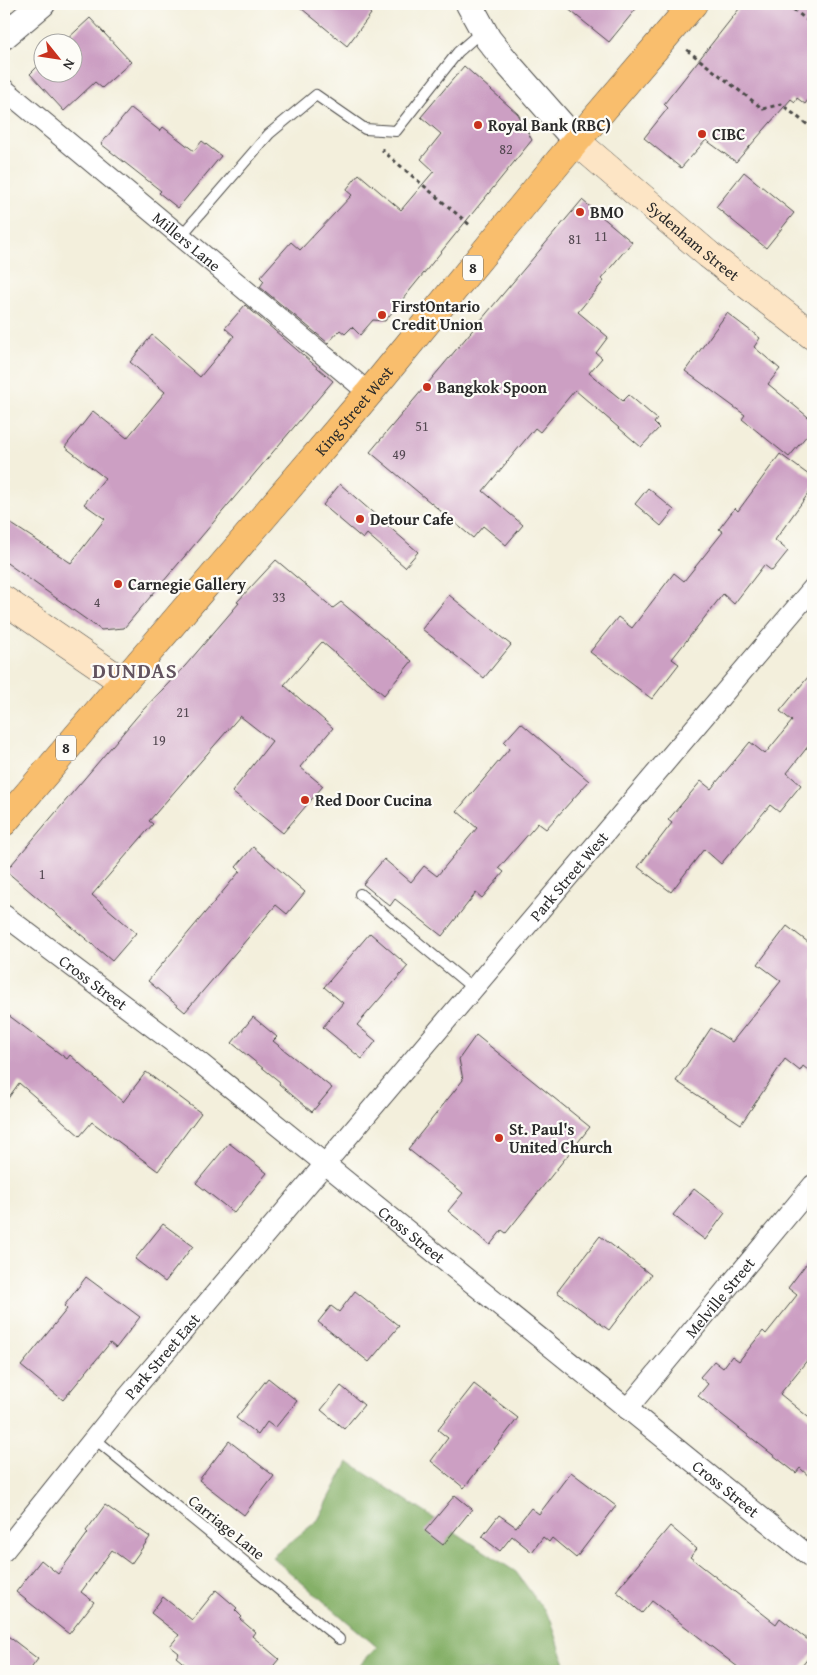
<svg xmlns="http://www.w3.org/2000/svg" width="817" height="1675" font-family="'Gentium Book Plus',serif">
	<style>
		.forest { fill: #85b068; stroke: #586e4a }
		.building { fill: #cc9fc3 }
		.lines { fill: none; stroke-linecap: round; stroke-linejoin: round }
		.service-casing { stroke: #494846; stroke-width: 12 }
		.minor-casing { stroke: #494846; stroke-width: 22 }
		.tertiary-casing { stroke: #494846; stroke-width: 28 }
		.secondary-casing { stroke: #494846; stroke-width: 29 }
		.primary-casing { stroke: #494846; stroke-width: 29 }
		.path { stroke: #494846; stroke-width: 3; stroke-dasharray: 4 4; stroke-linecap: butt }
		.service { stroke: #fff; stroke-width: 10 }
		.minor { stroke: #fff; stroke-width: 20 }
		.tertiary { stroke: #fff; stroke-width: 26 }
		.secondary { stroke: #fde5c5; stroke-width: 28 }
		.primary { stroke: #f9be6d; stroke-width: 28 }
		.poi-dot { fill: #c8321e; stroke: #fdfcf7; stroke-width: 2 }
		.labels { text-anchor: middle; stroke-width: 4.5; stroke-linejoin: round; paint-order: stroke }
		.number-label { font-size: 14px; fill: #534851 }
		.shield { fill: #fdfcf7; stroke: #6a6a68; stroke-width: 1 }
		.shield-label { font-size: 15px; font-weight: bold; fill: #2b2b2b }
		.poi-label { font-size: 16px; font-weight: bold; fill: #2b2b2b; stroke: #fdfcf7; text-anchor: start }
		.street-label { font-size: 16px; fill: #2b2b2b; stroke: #fdfcf7 }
		.district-label { font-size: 21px; font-weight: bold; letter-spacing: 1px; fill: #635460; stroke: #fdfcf7 }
	</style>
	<rect width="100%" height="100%" fill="#fdfcf7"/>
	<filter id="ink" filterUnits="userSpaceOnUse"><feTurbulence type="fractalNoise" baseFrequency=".02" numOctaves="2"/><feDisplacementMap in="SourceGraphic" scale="10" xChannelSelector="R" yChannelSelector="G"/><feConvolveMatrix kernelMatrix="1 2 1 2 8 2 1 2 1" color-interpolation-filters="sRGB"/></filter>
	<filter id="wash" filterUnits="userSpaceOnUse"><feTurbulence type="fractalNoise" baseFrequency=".0096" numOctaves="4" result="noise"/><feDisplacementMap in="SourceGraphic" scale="20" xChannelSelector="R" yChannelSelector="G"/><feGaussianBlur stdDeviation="1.12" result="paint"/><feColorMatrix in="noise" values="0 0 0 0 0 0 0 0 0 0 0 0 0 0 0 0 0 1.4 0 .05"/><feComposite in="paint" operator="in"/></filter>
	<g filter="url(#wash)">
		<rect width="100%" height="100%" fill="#f3efdc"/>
		<path class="forest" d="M348,1462L516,1572L551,1620L565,1664L575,1671H354L377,1647L272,1557L318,1520Z"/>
		<g id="blocks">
			<path class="building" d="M296,4H360L371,14L347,46Z
				M562,4H640L609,42Z
				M743,4H813V93L805,104L797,98L795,102L791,99L736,162L706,140L681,168L644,138L668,108L664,104Z
				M90,18L131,62L102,88L95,82L64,111L30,74L42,62V72H72V42H64Z
				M464,66L518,114L532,140L385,321L373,320L360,335L352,327L345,334L340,330L328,343L260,287L264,281L260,277L291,242L300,250L352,195L346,190L359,174L401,210L434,171L421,159L441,134L421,117Z
				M131,108L160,131L163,127L194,151L202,141L221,156L178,208L159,193L161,191L101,144Z
				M744,172L794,213L766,248L716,207Z
				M582,200L632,242L601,279L604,281L578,312L608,337L596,353L602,358L589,373L623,401L629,395L657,419L654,423L659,428L641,447L575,390L540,432L535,428L483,491L523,525L506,545L483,526L473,538L370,452Z
				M245,305L333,381L124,628L101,630L4,561V519L71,563L105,519L84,504L105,478L65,447L93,411L127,438L165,392L130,362L152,335L200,377L234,336L225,328Z
				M727,313L760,338L754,347L780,369L768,384L813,421V428L789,457L742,419L745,415L685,371Z
				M780,454L813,478V487L775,540L788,551L772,571L764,565L734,604L723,594L672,659L679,664L652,699L590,652L618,617L632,628L674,573L684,581L723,532L719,529L735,508L738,511Z
				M340,484L418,552L405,567L367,534L363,539L323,505Z
				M648,488L674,510L661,526L635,504Z
				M276,560L333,608L341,602L412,661L384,695L322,642L284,685L333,728L300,767L323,786L283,833L232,792L272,741L240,716L149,821L153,824L92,895L136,933L112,961L6,871L140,713L185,666L239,603L237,602Z
				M449,595L511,645L484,678L422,629Z
				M813,671V740L787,773L801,785L779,812L770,805L721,864L704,849L671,892L638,867L672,823L668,820L701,781L711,789L750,742L765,754L792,721L780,711Z
				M521,723L589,781L546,829L538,823L499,868L504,872L482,898L476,893L442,936L395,899L390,906L363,884L384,859L411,882L424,866L437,876L477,828L457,811L510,748L504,742Z
				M253,847L305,892L287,914L276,905L185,1012L148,981L240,871L236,867Z
				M787,926L813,946V1074L803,1066L800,1071L785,1059L741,1124L676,1081L711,1028L732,1042L781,981L758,964Z
				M370,933L408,966L357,1025L376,1041L362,1059L323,1027L343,1003L324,987Z
				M4,1012L67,1059L70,1055L123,1102L146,1072L201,1113L158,1171L92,1122L80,1136L19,1083L4,1104Z
				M253,1017L277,1037L273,1041L332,1088L312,1112L279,1084L280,1082L232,1043Z
				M476,1035L590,1127L506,1233L502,1230L490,1245L448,1211L463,1193L408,1149L463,1080L459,1059Z
				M229,1143L267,1173L234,1213L196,1183Z
				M694,1189L725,1213L705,1240L673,1215Z
				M163,1224L193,1246L165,1282L135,1259Z
				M600,1236L651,1275L609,1330L557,1292Z
				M813,1255V1353L780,1394L813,1421V1480L800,1468L796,1473L698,1396L708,1384L700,1377L714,1361L723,1368L732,1356L739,1361L763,1331L766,1334L797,1295L788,1288Z
				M86,1277L140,1317L116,1348L110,1343L63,1400L21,1366L67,1309L64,1306Z
				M355,1291L399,1326L369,1362L318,1322L331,1306L339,1312Z
				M268,1378L297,1401L275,1428L267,1422L258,1435L236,1418Z
				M474,1384L518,1418L464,1488L431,1461L448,1438L438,1430Z
				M341,1386L364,1405L344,1429L321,1410Z
				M229,1441L274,1476L244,1515L199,1480Z
				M571,1472L616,1506L576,1558L552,1538L549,1542L543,1537L532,1552L512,1536L500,1551L482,1537L499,1515L516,1527L531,1508L539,1514Z
				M455,1495L472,1509L443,1545L425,1531Z
				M105,1505L150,1537L131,1564L112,1550L81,1592L94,1602L69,1634L16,1592L41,1560L58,1574L88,1533L86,1531Z
				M670,1526L697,1549L690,1557L776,1624L780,1618L813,1644V1652L798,1671H743L652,1601L642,1613L616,1591Z
				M216,1590L237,1608L235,1610L242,1617L240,1619L255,1632L252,1636L279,1659L269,1671H193L176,1657L179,1653L170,1646L179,1635L151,1613L163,1597L192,1620Z
				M4,1633L38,1659L29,1671H4Z"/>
		</g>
	</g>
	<g filter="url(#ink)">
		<use href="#blocks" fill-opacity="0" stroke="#494846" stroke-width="1"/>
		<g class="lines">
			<g class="service-casing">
				<path id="service" d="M181,236L269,134L316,95L365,129L396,131L458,52L482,31
					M360,894L475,990
					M95,1439L339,1639"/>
			</g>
			<g class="minor-casing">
				<g id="minor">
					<path id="s1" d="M4,89L369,393"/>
					<path id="s2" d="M4,915L199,1062L813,1559"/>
					<path id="s3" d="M627,1409L813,1185"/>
					<path id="s4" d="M4,1551L124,1401L813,588"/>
				</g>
			</g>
			<g class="tertiary-casing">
				<path id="tertiary" d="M469,4L488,39L509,65L576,141
					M4,36L42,4"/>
			</g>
			<g class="secondary-casing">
				<g id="secondary">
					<path id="s5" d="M576,141L709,255L813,336"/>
					<path d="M4,600L122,681"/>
				</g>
			</g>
			<g class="primary-casing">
				<g id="primary">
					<path id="s6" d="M4,822L369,393L560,160L693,4"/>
				</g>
			</g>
			<path class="path" d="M787,4L813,25
				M687,50L763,109L781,104L813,129
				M383,148V151L471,226"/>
			<use href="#service" class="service"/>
			<use href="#minor" class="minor"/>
			<use href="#tertiary" class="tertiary"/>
			<use href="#secondary" class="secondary"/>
			<use href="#primary" class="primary"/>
		</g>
	</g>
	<g class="poi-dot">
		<circle cx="478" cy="125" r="5"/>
		<circle cx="702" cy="134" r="5"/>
		<circle cx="580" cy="212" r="5"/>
		<circle cx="382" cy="315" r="5"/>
		<circle cx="427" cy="387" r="5"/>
		<circle cx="360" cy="519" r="5"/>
		<circle cx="118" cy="584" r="5"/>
		<circle cx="305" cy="800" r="5"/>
		<circle cx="499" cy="1138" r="5"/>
	</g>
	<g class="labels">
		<g class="number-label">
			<text x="506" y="154">82</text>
			<text x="601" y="241">11</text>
			<text x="575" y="244">81</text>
			<text x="422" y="431">51</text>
			<text x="399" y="459">49</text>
			<text x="279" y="602">33</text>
			<text x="97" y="607">4</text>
			<text x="183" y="717">21</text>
			<text x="159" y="745">19</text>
			<text x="42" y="879">1</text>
		</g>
		<g class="shield">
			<rect x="463" y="255.5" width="20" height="25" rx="4"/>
			<rect x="56" y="735.5" width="20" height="25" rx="4"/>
		</g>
		<g class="shield-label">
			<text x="473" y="273">8</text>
			<text x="66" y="753">8</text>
		</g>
		<g class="poi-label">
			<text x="488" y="131">Royal Bank (RBC)</text>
			<text x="712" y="140">CIBC</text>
			<text x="590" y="218">BMO</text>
			<text x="392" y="312">FirstOntario<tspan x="392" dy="18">Credit Union</tspan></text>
			<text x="437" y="393">Bangkok Spoon</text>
			<text x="370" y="525">Detour Cafe</text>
			<text x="128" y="590">Carnegie Gallery</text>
			<text x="315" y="806">Red Door Cucina</text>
			<text x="509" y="1135">St. Paul's<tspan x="509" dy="18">United Church</tspan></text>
		</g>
		<g class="street-label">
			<text dy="6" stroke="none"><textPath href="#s5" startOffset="154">Sydenham Street</textPath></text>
			<text dy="6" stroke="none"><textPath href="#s1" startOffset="238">Millers Lane</textPath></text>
			<text dy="6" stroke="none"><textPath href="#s6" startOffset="540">King Street West</textPath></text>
			<text dy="6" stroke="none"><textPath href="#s4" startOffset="880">Park Street West</textPath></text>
			<text dy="6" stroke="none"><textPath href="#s2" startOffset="112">Cross Street</textPath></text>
			<text dy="6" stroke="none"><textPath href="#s2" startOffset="518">Cross Street</textPath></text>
			<text dy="6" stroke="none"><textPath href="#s3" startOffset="145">Melville Street</textPath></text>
			<text dy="6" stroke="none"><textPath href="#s4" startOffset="251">Park Street East</textPath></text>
			<text dy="6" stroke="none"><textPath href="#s2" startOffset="922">Cross Street</textPath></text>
			<text transform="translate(227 1527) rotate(39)" y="6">Carriage Lane</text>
		</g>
		<g class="district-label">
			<text x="135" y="678">DUNDAS</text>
		</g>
	</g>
	<rect width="817" height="1675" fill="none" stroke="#fdfcf7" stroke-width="20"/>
	<g transform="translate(58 58) rotate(120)"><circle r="24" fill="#fdfcf7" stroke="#a9a8a5"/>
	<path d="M0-4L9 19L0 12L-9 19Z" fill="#c8321e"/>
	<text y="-8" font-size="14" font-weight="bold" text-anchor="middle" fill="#2b2b2b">N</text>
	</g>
</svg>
